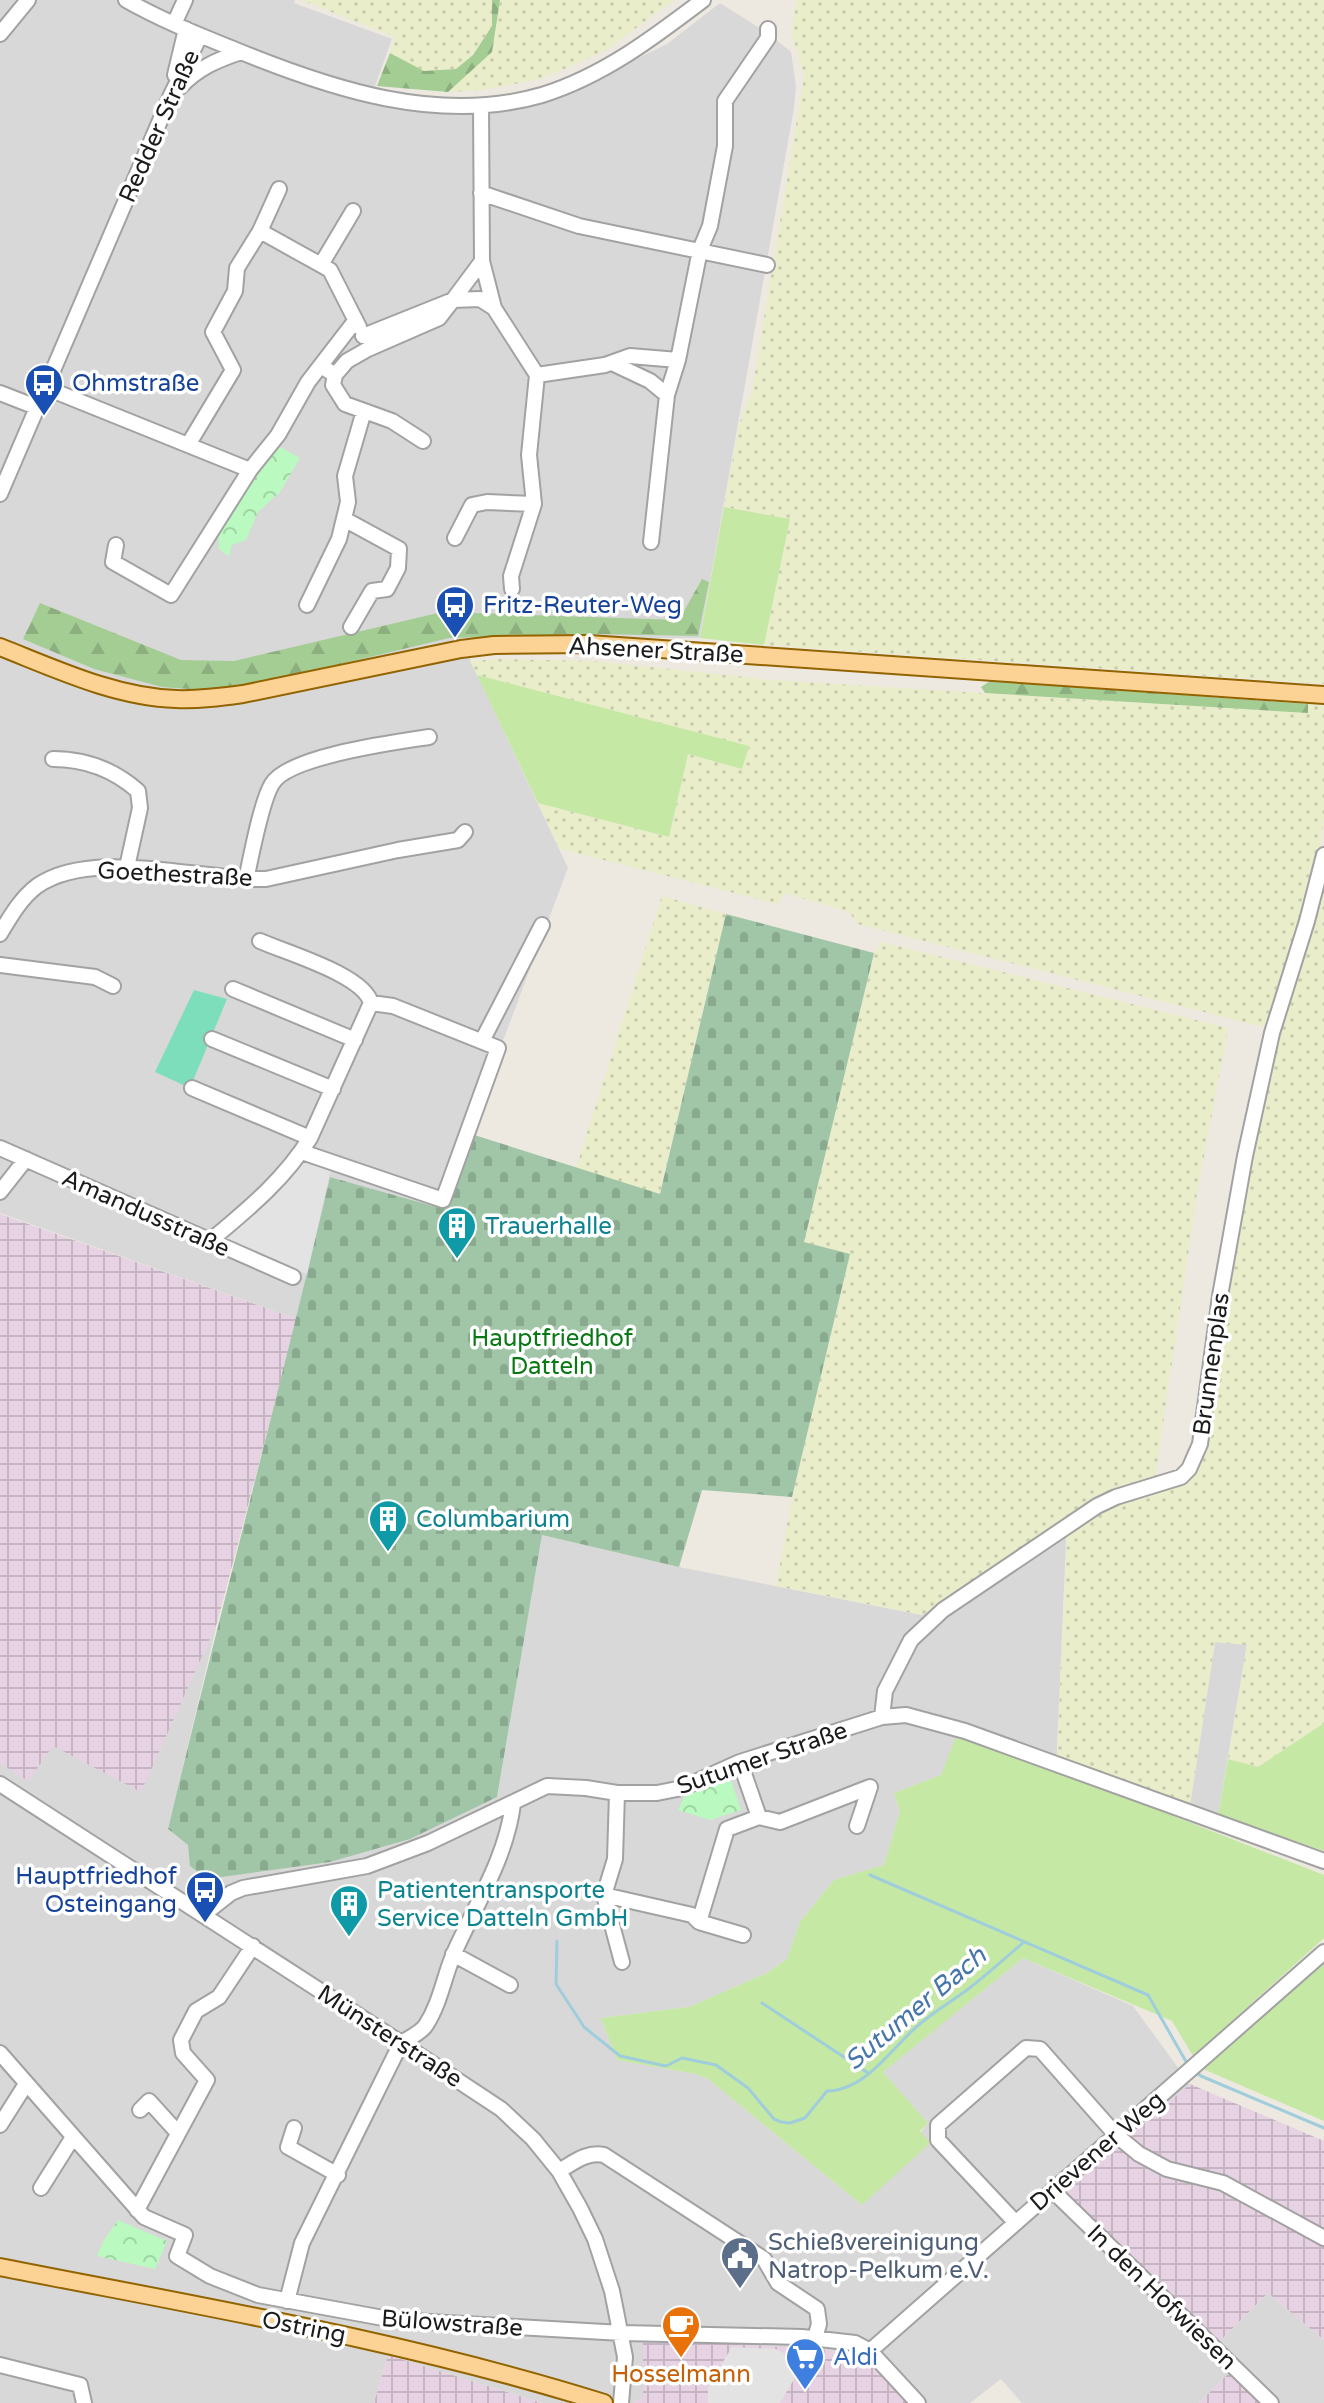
<svg xmlns="http://www.w3.org/2000/svg" width="1324" height="2403" font-family="'Varela Round',sans-serif">
	<style>
		.residential { fill: #d9d8d8 }
		.industrial { fill: url(#industrial-grid) }
		.farmland { fill: url(#farmland-dots) }
		.grass { fill: #c5e9a4 }
		.forest { fill: url(#forest-firs) }
		.cemetery { fill: url(#cemetery-stones) }
		.park { fill: url(#park-crowns) }
		.pitch { fill: #7cdeba }
		.parking { fill: #e3e3e3 }
		.lines { fill: none; stroke-linecap: round; stroke-linejoin: round }
		.stream { stroke: #9fcddc; stroke-width: 3 }
		.minor-casing { stroke: #a2a2a2; stroke-width: 18 }
		.major-casing { stroke: #926400; stroke-width: 20 }
		.minor { stroke: #fff; stroke-width: 14 }
		.major { stroke: #fdd295; stroke-width: 16 }
		.labels { text-anchor: middle; stroke-width: 7; stroke-linejoin: round; paint-order: stroke }
		.street-label { font-size: 24px; fill: #1b1b1b; stroke: #fff }
		.transit-label { font-size: 24px; fill: #164399; stroke: #fff; text-anchor: start }
		.culture-label { font-size: 24px; fill: #0d838f; stroke: #fff; text-anchor: start }
		.park-label { font-size: 24px; fill: #0a7815; stroke: #fff }
		.service-label { font-size: 24px; fill: #4e5e75; stroke: #fff; text-anchor: start }
		.shop-label { font-size: 24px; fill: #366cbe; stroke: #fff; text-anchor: start }
		.food-label { font-size: 24px; fill: #c56008; stroke: #fff }
		.water-label { font-size: 26px; font-style: italic; fill: #4777aa; stroke: #fff }
	</style>
	<defs>
		<pattern id="industrial-grid" width="8" height="8" patternUnits="userSpaceOnUse" patternTransform="scale(2)"><rect width="8" height="8" fill="#e6d2e2"/><path d="M0 4h8M4 0v8" fill="none" stroke="#c5b4c1"/></pattern>
		<pattern id="farmland-dots" width="8" height="8" patternUnits="userSpaceOnUse" patternTransform="scale(2)"><rect width="8" height="8" fill="#eaedca"/><path d="M2 2h.1M6 6h.1" fill="none" stroke="#c8cbad" stroke-width="1.8" stroke-linecap="round"/></pattern>
		<pattern id="forest-firs" width="22" height="20" patternUnits="userSpaceOnUse" patternTransform="scale(2)"><rect width="22" height="20" fill="#a4cd94"/><path d="M5 1l3.5 6h-7zM16 11l3.5 6h-7z" fill="#8daf7f"/></pattern>
		<pattern id="cemetery-stones" width="16" height="16" patternUnits="userSpaceOnUse" patternTransform="scale(2)"><rect width="16" height="16" fill="#a1c6a7"/><path d="M2 7V4a2 2 0 0 1 4 0v3zM10 15v-3a2 2 0 0 1 4 0v3z" fill="#8aaa8f"/></pattern>
		<pattern id="park-crowns" width="20" height="18" patternUnits="userSpaceOnUse" patternTransform="scale(2)"><rect width="20" height="18" fill="#baf9c0"/><path d="M2 6a3 3 0 1 1 6 0M12 15a3 3 0 1 1 6 0" fill="none" stroke="#9fd5a4"/></pattern>
	</defs>
	<rect width="100%" height="100%" fill="#ede9e0"/>
	<path class="residential" d="M0,0H295L294,3L392,39L371,97L483,110L550,101L667,44L720,3L769,34L791,52L796,86L794,108L700,638H460L568,868L440,1208L330,1177L297,1319L0,1213Z
		M1067,1519L1056,1770L941,1775L894,1793L900,1811L884,1865L834,1880L800,1922L788,1958L767,1973L689,2007L601,2018L617,2060L696,2074L708,2079L862,2205L928,2123L882,2072L1023,1958L1133,2006L1190,2084L1063,2192L1216,2345L1268,2293L1324,2340V2403H1280L1238,2364L1199,2403H1022L1001,2379L970,2403H906L868,2361L829,2350L706,2342H643V2398L634,2403H542L388,2355L374,2403H0V1763L28,1780L52,1745L141,1791L217,1623L168,1829L188,1845L497,1797L542,1535L679,1567L922,1615Z
		M1215,1642L1247,1644L1218,1815L1190,1805Z"/>
	<path class="industrial" d="M0,1214L297,1319L217,1623L141,1792L53,1746L28,1781L0,1763Z
		M1190,2084L1324,2141V2340L1268,2293L1216,2345L1063,2193Z
		M643,2342H706L829,2350L868,2361L906,2403H634L643,2397Z
		M388,2355L542,2403H374Z
		M1238,2364L1280,2403H1199Z"/>
	<path class="farmland" d="M301,0H492V26L473,55L456,69L424,71L390,53L395,37Z
		M500,0H674L605,51L541,79L482,90L448,92L492,52Z
		M797,0H1324V684L764,645L790,519L724,507L739,425L752,391L804,77L791,30Z
		M497,659L595,661L773,680L1307,713L1308,704L1324,705V818L1317,868L1271,1022L1259,1026L858,924L849,912L784,893L778,904L560,849L538,803L669,837L688,754L742,769L749,747L477,675L470,661Z
		M1324,871V1723L1258,1767L1228,1759L1247,1645L1215,1642L1190,1805L1057,1757L1067,1531L1108,1504L1178,1485L1194,1473L1226,1287L1277,1031Z
		M662,896L726,914L660,1194L576,1168Z
		M882,942L1228,1028L1197,1194L1155,1478L1093,1502L922,1615L776,1586L792,1497L850,1255L803,1242L874,953Z"/>
	<path class="grass" d="M724,507L790,519L764,645L700,638Z
		M477,675L749,746L742,769L688,754L669,837L538,803Z
		M1324,1723V1851L1218,1815L1228,1759L1258,1767Z
		M956,1737L1056,1770L1324,1875V1938L1193,2056L1172,2021L1023,1958L883,2072L928,2123L920,2131L930,2143L862,2205L708,2079L696,2074L617,2060L601,2018L689,2007L767,1973L787,1959L800,1922L834,1880L884,1865L900,1811L894,1793L941,1775Z
		M1324,1961V2121L1203,2069Z"/>
	<path class="forest" d="M492,0H500L492,52L448,92L377,86L390,53L424,71L456,69L473,55L492,26Z
		M702,579L709,582L698,636L594,634L449,638L258,684L202,690L162,687L94,669L23,639L40,603L181,660L234,661L442,612L679,620Z
		M990,681L1308,704V713L985,693L981,687Z"/>
	<path class="cemetery" d="M726,914L874,953L804,1242L850,1254L792,1497L702,1490L679,1567L542,1535L497,1797L410,1839L330,1862L207,1879L190,1866L188,1845L168,1829C220,1611 279,1395 330,1177L440,1208L468,1133L660,1194Z"/>
	<path class="park" d="M278,446L300,458L280,492L258,512L246,540L232,545L229,556L219,549L218,526L239,492L255,479L270,452Z
		M729,1775L741,1810L710,1820L678,1810L686,1793Z
		M118,2220L167,2241L155,2269L97,2256L103,2242Z"/>
	<path class="pitch" d="M194,990L227,999L190,1088L155,1072Z"/>
	<path class="parking" d="M316,1158L332,1164L307,1274L223,1238L301,1161Z
		M732,2347L776,2349L803,2364L780,2403H708V2387Z"/>
	<g class="lines">
		<path class="stream" d="M870,1875L1148,1995L1188,2065
			M557,1941L556,1984L584,2027L620,2056L666,2066L682,2058L716,2065L748,2088L774,2119L781,2122L790,2123L805,2118L827,2091C868,2090 892,2046 921,2023C935,2011 952,2001 967,1990C987,1975 1005,1958 1024,1942
			M762,2003L868,2073
			M1194,2071L1201,2076L1324,2128"/>
		<g class="minor-casing">
			<path id="minor" d="M126,0C161,20 199,35 236,50C331,89 439,125 542,95C603,76 653,38 703,0
				M174,24L185,0
				M0,34L28,0
				M175,75L186,29
				M180,87C198,68 217,60 241,52
				M481,193L579,226L767,265
				M260,231L330,270L359,327
				M482,261L494,308L537,375L529,455L534,504L511,576L512,589
				M322,263L353,211
				M363,336L453,300L482,261L481,106
				M612,363L650,381L667,395
				M321,366L335,375L347,361L368,349L439,318L453,300L480,299L494,308
				M335,375L333,385L345,404L392,421L423,441
				M537,375L605,365L630,356L678,360
				M44,387L250,470L278,435L308,382L355,321
				M0,393L36,407
				M188,445L233,370L213,332L235,291L237,268L260,231L279,189
				M0,494L171,95L200,36
				M344,519L399,549L398,568L387,589L372,591L351,627
				M455,538L472,505L487,502L534,504
				M651,542L667,395L678,360L700,250L710,226L725,146V101L768,38V29
				M116,545L113,562L171,595L250,470
				M307,605L339,539L348,502L345,476L364,411
				M53,759C85,759 113,769 138,791L140,808L127,867
				M246,880C251,857 261,802 272,784C288,756 396,742 429,737
				M0,934C10,917 21,898 37,886C93,847 201,881 266,879L398,850L458,840L465,832
				M260,941C287,953 364,975 371,1003
				M0,965L95,977L113,986
				M233,989L355,1040
				M212,1039L333,1089
				M482,1041L542,925
				M192,1088L310,1138
				M0,1148L293,1277
				M0,1192L26,1159
				M210,1241C248,1209 284,1180 310,1138L371,1003L393,1006L498,1048L443,1200L302,1152
				M882,1717L885,1691L911,1640L943,1610L1097,1506L1116,1497L1181,1477L1189,1469L1200,1444L1220,1296L1245,1156L1272,1033L1307,921L1324,855
				M740,1762L759,1817
				M0,1784L401,2043L501,2109L533,2139L559,2171L580,2208L595,2239L612,2291L625,2357L621,2403
				M617,1793L615,1859L604,1895L692,1915L699,1922L727,1829L759,1817L780,1822L870,1787L857,1826
				M604,1895L622,1962
				M203,1915L231,1893L243,1888L367,1866L428,1843L547,1786L586,1788L617,1793H657L682,1788L740,1762L882,1717L906,1715L965,1731L1324,1861
				M699,1922L743,1935
				M453,1954L510,1985
				M0,2053L144,2217L185,2235L177,2256L210,2276L258,2295L394,2320L622,2333L802,2337L855,2343L870,2351L918,2403
				M140,2110L149,2101L178,2133
				M0,2125L26,2084
				M294,2128L288,2147L338,2175
				M559,2171C573,2163 587,2151 604,2155L764,2259L778,2283L817,2309L819,2324L815,2338
				M41,2188L73,2137
				M1053,2191L1271,2403
				M137,2210L207,2080L183,2053L181,2040L196,2011L219,1997L253,1946
				M1016,2223L938,2140V2125L1026,2048L1040,2049L1116,2135L1139,2154L1167,2169L1223,2183L1324,2238
				M287,2301L302,2243L401,2043C409,2038 421,2033 426,2025C441,2002 444,1975 455,1951C477,1902 506,1858 513,1804
				M870,2351L1324,1952
				M0,2365L80,2385L84,2403"/>
		</g>
		<g class="major-casing">
			<path id="major" d="M0,647C56,669 115,697 176,699C199,700 221,697 243,694L461,649L494,645L589,644L1324,695
				M0,2267C203,2307 407,2341 604,2403"/>
		</g>
		<use href="#minor" class="minor"/>
		<use href="#major" class="major"/>
	</g>
	<defs>
		<g id="bus-pin" transform="scale(2)"><path d="M0 17L-7.5 6A9.5 9.5 0 1 1 7.5 6Z" fill="#1a4fb4" stroke="#fff"/><path d="M-5-6H5V4H4V6H2V4H-2V6H-4V4H-5ZM-3.5-4V0h7V-4ZM-3.5 1.2v1.5H-2V1.2ZM2 1.2v1.5H3.5V1.2Z" fill="#fff"/></g>
		<g id="building-pin" transform="scale(2)"><path d="M0 17L-7.5 6A9.5 9.5 0 1 1 7.5 6Z" fill="#0f9aa8" stroke="#fff"/><path d="M-4-6H4V6H1V3H-1V6H-4ZM-2.5-4.3h1.7v1.8h-1.7ZM.8-4.3h1.7v1.8H.8ZM-2.5-1h1.7V.8h-1.7ZM.8-1h1.7V.8H.8Z" fill="#fff"/></g>
		<g id="civic-pin" transform="scale(2)"><path d="M0 17L-7.5 6A9.5 9.5 0 1 1 7.5 6Z" fill="#5c6f8a" stroke="#fff"/><path d="M-.6-6.5H3V-4.5H.6V-3L4-1V1h2V6H-6V1h2V-1L-.6-3ZM-1.2 2.5V6h2.4V2.5Z" fill="#fff"/></g>
		<g id="cafe-pin" transform="scale(2)"><path d="M0 17L-7.5 6A9.5 9.5 0 1 1 7.5 6Z" fill="#e8710a" stroke="#fff"/><path d="M-5.5-4.5H6V0H3Q3 3.5 0 3.5H-2.5Q-5.5 3.5-5.5 0ZM3-3.2v2h1.7v-2ZM-6 4.5H4V6H-6Z" fill="#fff"/></g>
		<g id="supermarket-pin" transform="scale(2)"><path d="M0 17L-7.5 6A9.5 9.5 0 1 1 7.5 6Z" fill="#3f7fe0" stroke="#fff"/><path d="M-6-5.5h2.5l.6 2H6L4.5 2H-2.5L-4.4-4H-6ZM-1.5 3.2a1.3 1.3 0 1 0 .1 0ZM3 3.2a1.3 1.3 0 1 0 .1 0Z" fill="#fff"/></g>
	</defs>
	<g fill-rule="evenodd">
		<use href="#bus-pin" x="44" y="383"/>
		<use href="#bus-pin" x="455" y="605"/>
		<use href="#building-pin" x="457" y="1226"/>
		<use href="#building-pin" x="388" y="1519"/>
		<use href="#bus-pin" x="205" y="1890"/>
		<use href="#building-pin" x="349" y="1904"/>
		<use href="#civic-pin" x="740" y="2256"/>
		<use href="#cafe-pin" x="681" y="2325"/>
		<use href="#supermarket-pin" x="805" y="2357"/>
	</g>
	<g class="labels">
		<g class="street-label">
			<text transform="translate(159 126) rotate(-66)" y="8">Redder Straße</text>
			<text transform="translate(656 650) rotate(3)" y="8">Ahsener Straße</text>
			<text transform="translate(175 874) rotate(3)" y="8">Goethestraße</text>
			<text transform="translate(146 1213) rotate(24)" y="8">Amandusstraße</text>
			<text transform="translate(1211 1364) rotate(-82)" y="8">Brunnenplas</text>
			<text transform="translate(762 1758) rotate(-19)" y="8">Sutumer Straße</text>
			<text transform="translate(390 2036) rotate(33)" y="8">Münsterstraße</text>
			<text transform="translate(1097 2151) rotate(-41)" y="8">Drievener Weg</text>
			<text transform="translate(1162 2297) rotate(44)" y="8">In den Hofwiesen</text>
			<text transform="translate(452 2323) rotate(4)" y="8">Bülowstraße</text>
			<text transform="translate(304 2327) rotate(11)" y="8">Ostring</text>
		</g>
		<g class="transit-label">
			<text x="72" y="391">Ohmstraße</text>
			<text x="483" y="613">Fritz-Reuter-Weg</text>
			<text x="177" y="1884" text-anchor="end">Hauptfriedhof<tspan x="177" dy="28">Osteingang</tspan></text>
		</g>
		<g class="culture-label">
			<text x="485" y="1234">Trauerhalle</text>
			<text x="416" y="1527">Columbarium</text>
			<text x="377" y="1898">Patiententransporte<tspan x="377" dy="28">Service Datteln GmbH</tspan></text>
		</g>
		<g class="park-label">
			<text x="552" y="1346">Hauptfriedhof<tspan x="552" dy="28">Datteln</tspan></text>
		</g>
		<g class="service-label">
			<text x="768" y="2250">Schießvereinigung<tspan x="768" dy="28">Natrop-Pelkum e.V.</tspan></text>
		</g>
		<g class="shop-label">
			<text x="833" y="2365">Aldi</text>
		</g>
		<g class="food-label">
			<text x="681" y="2382">Hosselmann</text>
		</g>
		<g class="water-label">
			<text transform="translate(915 2008) rotate(-40)" y="9">Sutumer Bach</text>
		</g>
	</g>
</svg>
